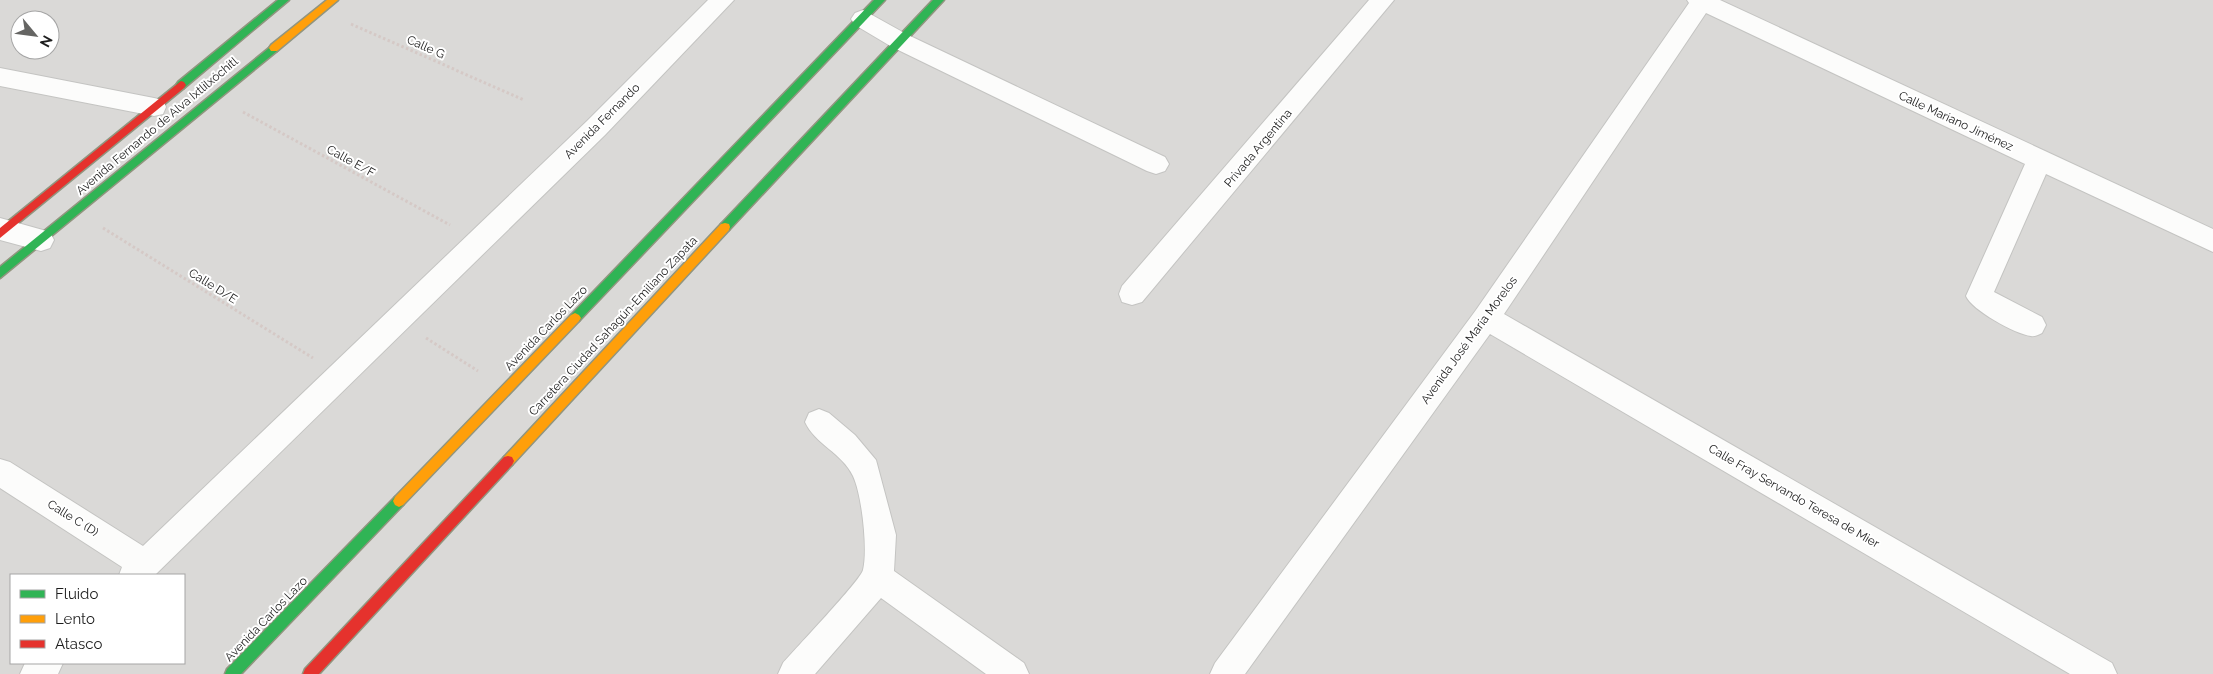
<svg xmlns="http://www.w3.org/2000/svg" width="2213" height="674" font-family="Raleway,sans-serif">
	<style>
		.residential { fill: #dad9d7; fill-rule: evenodd }
		.lines { fill: none; stroke-linecap: round; stroke-linejoin: round }
		.street-casing { stroke: #c4c4c2; stroke-width: 2 }
		.fast-casing { stroke: #91957f; stroke-width: 3 }
		.slow-casing { stroke: #91957f; stroke-width: 3 }
		.jam-casing { stroke: #91957f; stroke-width: 3 }
		.path { stroke: #d5c9c6; stroke-width: 3; stroke-dasharray: 2.5 2.5; stroke-linecap: butt }
		.street { fill: #fcfcfb; fill-rule: evenodd }
		.fast { fill: #30b455; fill-rule: evenodd }
		.slow { fill: #ff9f0a; fill-rule: evenodd }
		.jam { fill: #e5322d; fill-rule: evenodd }
		.labels { text-anchor: middle; stroke-width: 4; stroke-linejoin: round; paint-order: stroke }
		.street-label { font-size: 12px; fill: #1d1d1d; stroke: #fff }
	</style>
	<rect width="100%" height="100%" fill="#ebeae6"/>
	<path class="residential" d="M0,0H2213V674H0ZM20,20H50V50H20ZM11,575H184V663H11Z"/>
	<g class="lines">
		<g class="street-casing">
			<path id="street" d="M708,0H734L605,135L155,575H119L122,567L0,488V459L10,462L143,546L587,121Z
				M1369,0H1394L1142,302L1132,305L1122,302L1119,294L1122,286Z
				M1687,0H1720L2213,229V252L2046,174L1994,292L2042,317L2046,325L2042,333C2038,335 2034,337 2031,336C2015,334 1972,310 1966,296L2025,164L1706,13L1504,314L2112,663L2117,674H2070L1490,334L1245,674H1210L1215,663L1476,310L1689,3Z
				M863,10L908,35L1165,157L1169,164L1165,171L1156,174L1147,171L892,47L855,25L851,19L855,13Z
				M0,68L154,98L163,100L166,107L163,114L154,116L0,86Z
				M0,218L50,232L54,240L50,248L41,251L0,240Z
				M819,409L829,413L855,435L876,460L896,535L894,571L1024,663L1029,674H986L881,598L815,674H778L783,663C794,650 861,580 863,570C868,550 862,495 853,476C842,453 815,444 805,422L809,413Z
				M25,663H63L58,674H20Z"/>
		</g>
		<g class="fast-casing">
			<path id="fast" d="M278,0H289L184,88H178L176,85L178,82Z
				M874,0H885L579,321H571L569,318L571,315Z
				M933,0H944L729,230H721L720,227L721,224Z
				M274,44L277,45L279,48L277,51L0,278V267Z
				M399,495L403,497L405,501L403,505L241,674H225L227,669L395,497Z"/>
		</g>
		<g class="slow-casing">
			<path id="slow" d="M327,0H338L277,51H271L269,48L271,45Z
				M725,223L729,224L730,227L729,230L512,465L508,466L504,465L502,461L504,457L721,224Z
				M575,313L579,315L581,318L579,321L403,505L399,507L395,505L393,501L395,497L571,315Z"/>
		</g>
		<g class="jam-casing">
			<path id="jam" d="M181,81L184,82L186,85L184,88L0,238V228Z
				M508,456L512,457L514,461L512,465L319,674H303L305,669L504,457Z"/>
		</g>
		<path class="path" d="M351,24L524,100
			M243,112L450,225
			M103,228L313,358
			M426,338L478,371"/>
		<use href="#street" class="street"/>
		<use href="#fast" class="fast"/>
		<use href="#slow" class="slow"/>
		<use href="#jam" class="jam"/>
	</g>
	<g class="labels">
		<g class="street-label">
			<text transform="translate(426 47) rotate(24)" y="4">Calle G</text>
			<text transform="translate(602 121) rotate(-45)" y="4">Avenida Fernando</text>
			<text transform="translate(1956 121) rotate(25)" y="4">Calle Mariano Jiménez</text>
			<text transform="translate(157 126) rotate(-40)" y="4">Avenida Fernando de Alva Ixtlilxóchitl</text>
			<text transform="translate(1258 148) rotate(-50)" y="4">Privada Argentina</text>
			<text transform="translate(351 161) rotate(29)" y="4">Calle E/F</text>
			<text transform="translate(213 286) rotate(32)" y="4">Calle D/E</text>
			<text transform="translate(613 326) rotate(-47)" y="4">Carretera Ciudad Sahagún-Emiliano Zapata</text>
			<text transform="translate(546 328) rotate(-46)" y="4">Avenida Carlos Lazo</text>
			<text transform="translate(1469 340) rotate(-54)" y="4">Avenida José María Morelos</text>
			<text transform="translate(1794 496) rotate(30)" y="4">Calle Fray Servando Teresa de Mier</text>
			<text transform="translate(73 518) rotate(32)" y="4">Calle C (D)</text>
			<text transform="translate(266 619) rotate(-46)" y="4">Avenida Carlos Lazo</text>
		</g>
	</g>
	<rect x="10" y="574" width="175" height="90" fill="#ffffff" stroke="#a5a5a5"/>
	<rect x="20" y="590" width="25" height="8" fill="#30b455" stroke="#a5a5a5"/>
	<text x="55" y="599" font-size="15" fill="#1d1d1d">Fluido</text>
	<rect x="20" y="615" width="25" height="8" fill="#ff9f0a" stroke="#a5a5a5"/>
	<text x="55" y="624" font-size="15" fill="#1d1d1d">Lento</text>
	<rect x="20" y="640" width="25" height="8" fill="#e5322d" stroke="#a5a5a5"/>
	<text x="55" y="649" font-size="15" fill="#1d1d1d">Atasco</text>
	<g transform="translate(35 35) rotate(119)"><circle r="24" fill="#ffffff" stroke="#a5a5a5"/>
	<path d="M0-4L9 19L0 12L-9 19Z" fill="#656563"/>
	<text y="-8" font-size="14" font-weight="bold" text-anchor="middle" fill="#1d1d1d">N</text>
	</g>
</svg>
